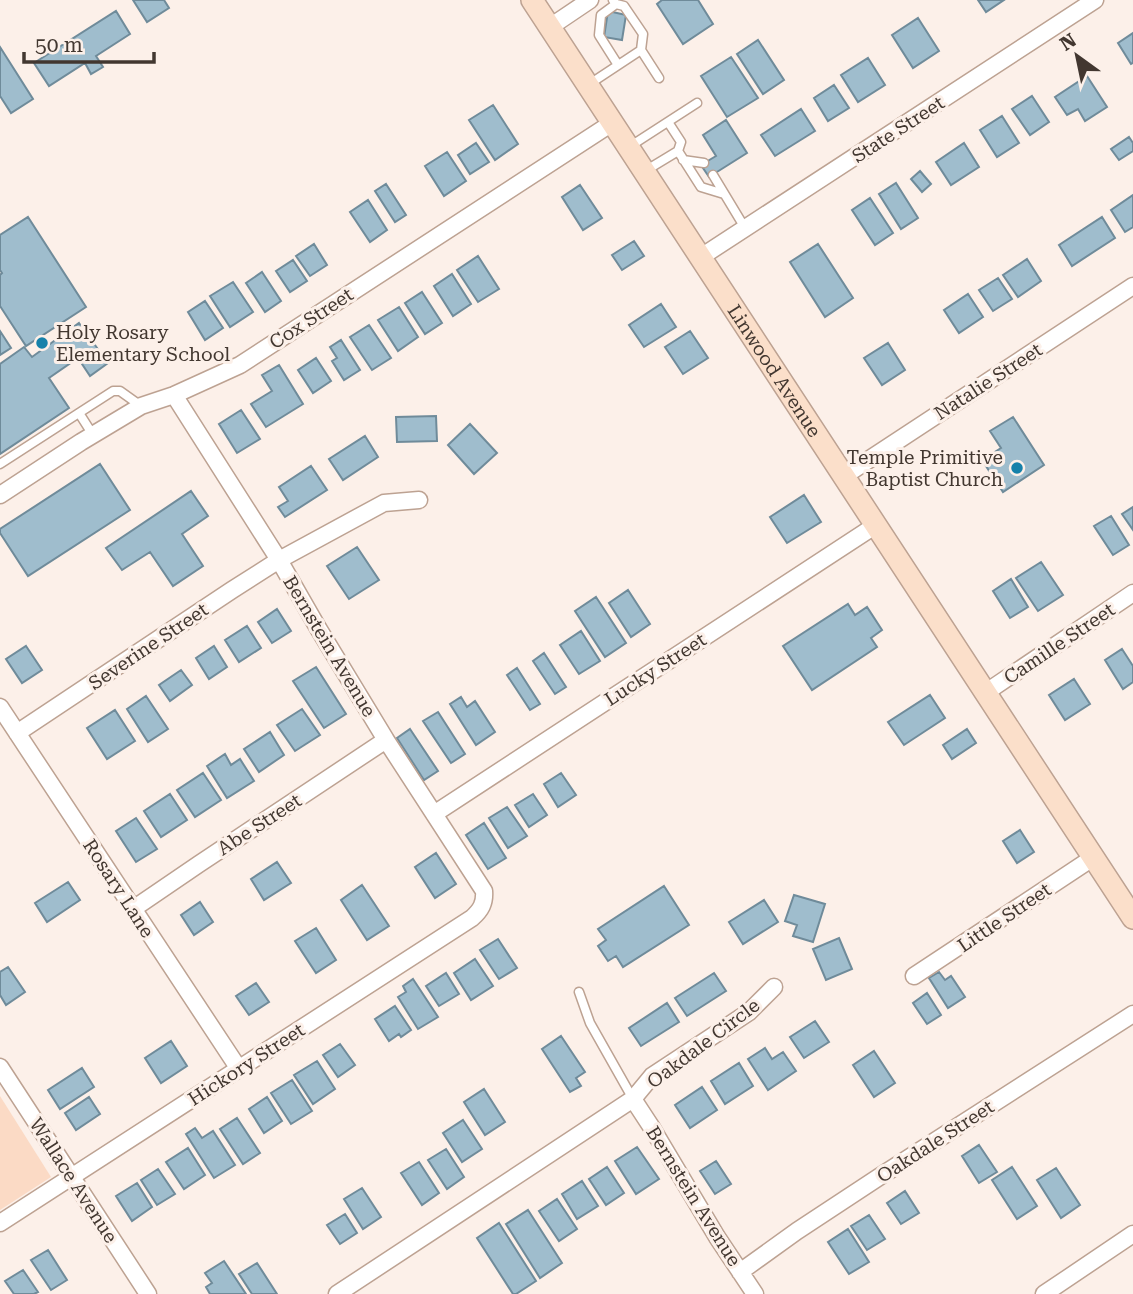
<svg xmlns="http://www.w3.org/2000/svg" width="1133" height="1294" font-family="'Roboto Serif',serif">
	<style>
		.green { fill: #fbdac5 }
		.building { fill: #9fbdcd; stroke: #6f8b9a; stroke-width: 2 }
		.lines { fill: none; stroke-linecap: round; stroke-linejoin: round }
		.lane-casing { stroke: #bda292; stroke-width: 11 }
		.street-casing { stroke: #bda292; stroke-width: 19 }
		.secondary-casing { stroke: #bda292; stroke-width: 24 }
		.lane { stroke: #fff; stroke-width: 8 }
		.street { stroke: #fff; stroke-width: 16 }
		.secondary { stroke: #fbdfca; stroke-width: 21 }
		.poi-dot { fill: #1681aa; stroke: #fcf0e9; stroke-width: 2.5 }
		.labels { text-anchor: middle; stroke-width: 6; stroke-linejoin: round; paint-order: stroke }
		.street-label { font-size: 19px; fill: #423730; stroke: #fcf0e9 }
		.poi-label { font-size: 19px; fill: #423730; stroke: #fcf0e9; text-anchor: start }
	</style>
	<rect width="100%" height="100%" fill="#fcf0e9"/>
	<path class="green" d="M0,1096L51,1177L0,1210Z"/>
	<path class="building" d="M133,0H164L169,8L147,22Z
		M662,0H698L713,24L683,44L657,4Z
		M978,0H1004L986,12Z
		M116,11L130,34L96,56L103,67L91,74L85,63L49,86L34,63Z
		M608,11L626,15L622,40L604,37Z
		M918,18L939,51L913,68L892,35Z
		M1133,33V63L1131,64L1118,43Z
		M758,40L784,80L763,94L737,54Z
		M0,47L33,99L11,113L0,96Z
		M731,57L758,98L727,117L701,76Z
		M868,58L885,85L858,102L841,75Z
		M1087,76L1107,107L1085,121L1078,109L1067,115L1055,97Z
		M834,85L849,108L828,121L814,98Z
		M1032,96L1049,122L1030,135L1012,109Z
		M493,105L518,144L495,160L469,120Z
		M801,109L815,131L775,156L761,135Z
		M1002,116L1019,143L997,157L980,130Z
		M726,120L747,153L709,177L701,165L716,156L703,135Z
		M1129,137L1133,143V151L1119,160L1111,149Z
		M476,143L489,162L470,174L458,155Z
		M964,143L979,167L951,185L936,162Z
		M447,152L466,181L444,196L425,166Z
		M920,171L931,184L922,192L911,179Z
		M896,183L918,218L901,229L879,194Z
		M386,184L406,215L395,222L375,191Z
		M580,185L602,218L583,230L562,197Z
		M1133,195V227L1125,232L1111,210Z
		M870,198L893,233L875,245L852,210Z
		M368,200L387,230L370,242L350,212Z
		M28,217L86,307L26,346L0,306V275L2,273L0,270V235Z
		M1102,217L1115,238L1072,266L1059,245Z
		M634,241L644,256L622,270L612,255Z
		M314,244L327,265L310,276L296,256Z
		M818,244L853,298L825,317L790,262Z
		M478,256L499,289L478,302L457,270Z
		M1027,259L1041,281L1018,297L1003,275Z
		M293,260L307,281L290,292L276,271Z
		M262,272L281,301L265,312L246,283Z
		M452,274L471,304L453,316L434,286Z
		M998,278L1012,299L993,311L979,290Z
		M233,282L253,312L230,327L210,296Z
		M422,292L442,323L425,334L405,303Z
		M968,294L983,317L959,333L944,310Z
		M205,301L223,328L205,340L188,312Z
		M661,304L676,327L644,347L629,325Z
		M399,307L418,337L398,351L378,320Z
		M79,323L108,363L90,376L78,358L49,378L69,408L0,454V364L24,347L32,357Z
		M369,325L391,358L372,370L350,337Z
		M0,331L11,348L0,355Z
		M690,331L708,358L683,374L665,347Z
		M341,340L360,370L344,380L332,361L337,358L330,347Z
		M888,343L905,370L882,385L864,358Z
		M316,358L331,381L313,393L298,370Z
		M279,365L303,404L266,427L251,404L272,391L262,375Z
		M241,410L260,439L237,453L219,424Z
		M436,416L437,441L397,442L396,417Z
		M1013,417L1044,465L1003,492L982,460L1001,448L990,431Z
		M470,424L497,453L474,474L448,445Z
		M365,436L378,457L343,480L329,459Z
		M100,464L130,510L28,576L0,533V529Z
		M311,466L327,490L285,517L278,507L288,501L279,487Z
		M191,491L208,516L182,534L203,566L173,586L150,552L122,570L106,548Z
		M804,495L821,522L787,543L770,517Z
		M1133,507V530L1122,514Z
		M1111,516L1129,545L1113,555L1094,526Z
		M357,547L379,580L349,599L327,566Z
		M1041,562L1063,595L1038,611L1016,578Z
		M1011,579L1028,607L1010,618L993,591Z
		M628,590L650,624L631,637L609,603Z
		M596,597L626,643L605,657L575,611Z
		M848,604L855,615L867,607L882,630L871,638L877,647L812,690L783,646Z
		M277,609L291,631L272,643L258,622Z
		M247,626L261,648L239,662L225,640Z
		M581,631L600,661L579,674L560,645Z
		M26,646L42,670L22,683L6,659Z
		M214,646L227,667L209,679L196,658Z
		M1122,649L1133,666V682L1123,689L1105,660Z
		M544,653L566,687L555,694L533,661Z
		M316,667L346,714L324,728L293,681Z
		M517,668L540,704L530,710L507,675Z
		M181,670L192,685L170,701L159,685Z
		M1074,679L1090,704L1065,720L1049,695Z
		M930,695L945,718L904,745L888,722Z
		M146,696L168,729L148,742L127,709Z
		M461,697L467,707L475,701L495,732L476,745L450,704Z
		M302,709L320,735L295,751L277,725Z
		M115,710L135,741L107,759L87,728Z
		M438,712L465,754L451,763L423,721Z
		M410,729L438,771L424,780L397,738Z
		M967,729L976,743L952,759L943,745Z
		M270,732L284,755L259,772L244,749Z
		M225,754L231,765L240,759L254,781L227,798L207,766Z
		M203,773L221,800L195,817L177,790Z
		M561,773L576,795L558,807L544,784Z
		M170,794L187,820L161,837L144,811Z
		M533,794L547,815L529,827L515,805Z
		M507,807L527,836L508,848L489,818Z
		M136,818L157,849L136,862L116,831Z
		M484,823L506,858L488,869L466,835Z
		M1020,830L1034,852L1017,863L1003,841Z
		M436,853L456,884L435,898L415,867Z
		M277,862L291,883L264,900L251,879Z
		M68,882L80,900L47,922L35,903Z
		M362,885L389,926L367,940L341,900Z
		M664,886L689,925L623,967L616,956L608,961L598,946L606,940L598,929Z
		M794,895L825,904L813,942L793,936L797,925L785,921Z
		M764,900L778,922L743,944L729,922Z
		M200,902L213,922L194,935L181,915Z
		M316,928L336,960L316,973L295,941Z
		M839,938L852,969L826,980L813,949Z
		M498,939L517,968L499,979L480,950Z
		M475,959L493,986L471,1000L454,973Z
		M8,967L25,992L6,1005L0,995V972Z
		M939,972L945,980L951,976L965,997L948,1008L929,978Z
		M446,973L459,994L439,1006L426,986Z
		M714,973L726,991L687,1016L675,998Z
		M413,979L438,1017L418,1029L398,997L406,992L403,986Z
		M256,983L269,1002L249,1015L236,996Z
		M927,993L941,1015L927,1024L913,1003Z
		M667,1003L679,1022L641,1046L629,1028Z
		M395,1006L411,1030L401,1037L399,1034L389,1041L375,1019Z
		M815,1021L829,1042L804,1058L790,1037Z
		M561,1036L585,1072L576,1078L581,1086L570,1092L542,1049Z
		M171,1041L187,1066L161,1083L145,1058Z
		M340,1044L355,1065L338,1077L323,1055Z
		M765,1048L772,1059L783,1052L796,1071L768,1090L748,1059Z
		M874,1051L895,1083L874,1097L853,1065Z
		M317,1061L335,1089L313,1104L294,1075Z
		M739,1063L753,1086L725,1104L711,1081Z
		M82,1068L94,1087L60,1109L48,1090Z
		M292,1080L312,1111L291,1124L271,1093Z
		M702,1087L717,1110L690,1128L675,1105Z
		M484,1089L505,1122L485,1135L464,1102Z
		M89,1097L100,1114L76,1130L65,1113Z
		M267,1097L282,1121L264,1133L249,1109Z
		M237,1118L260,1153L243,1164L220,1129Z
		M463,1120L482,1149L462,1162L443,1133Z
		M195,1128L202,1138L213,1131L235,1165L214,1178L186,1134Z
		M979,1145L997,1172L979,1183L962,1156Z
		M637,1147L659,1179L636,1194L615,1161Z
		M188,1148L205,1175L184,1189L166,1162Z
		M446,1149L464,1177L447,1189L428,1160Z
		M716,1161L731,1184L715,1194L700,1171Z
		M419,1162L439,1193L422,1205L401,1173Z
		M607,1167L624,1193L606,1205L589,1179Z
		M1012,1167L1037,1206L1017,1219L992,1180Z
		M1056,1168L1080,1205L1061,1218L1037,1180Z
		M158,1169L175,1194L157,1205L141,1180Z
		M582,1181L598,1206L577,1219L562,1194Z
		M137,1183L152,1207L132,1221L116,1196Z
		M362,1188L381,1217L363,1229L344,1199Z
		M905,1191L919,1213L901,1224L887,1203Z
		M557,1199L577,1229L559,1241L539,1211Z
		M528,1210L562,1263L540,1278L506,1224Z
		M345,1214L357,1233L340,1244L327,1225Z
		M869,1215L885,1239L867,1250L851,1226Z
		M499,1223L536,1281L516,1294H513L477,1238Z
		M848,1229L869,1262L849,1274L828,1242Z
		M48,1250L67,1280L51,1290L31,1260Z
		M224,1261L246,1294H210L206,1287L212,1283L205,1273Z
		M257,1263L277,1294H252L239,1274Z
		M23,1270L38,1292L34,1294H14L5,1281Z"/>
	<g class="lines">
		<g class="lane-casing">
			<path id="lane" d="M616,4L601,15L599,35L618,65
				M641,50L659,78
				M588,85L641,50L643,34L624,6L616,4L613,0
				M629,147L697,103
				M678,151L701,187L724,194
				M683,160L704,163
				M645,171L678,151L681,142L668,122
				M713,175L745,228
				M79,413L93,435
				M0,464L113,391H120L141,406
				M579,992L590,1023L633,1099"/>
		</g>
		<g class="street-casing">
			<path id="street" d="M550,27L590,0
				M701,257L1095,0
				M844,476L1133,286
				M0,495L81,442L141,406L174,395L240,365L612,123
				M985,693L1133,593
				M0,707L239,1069
				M17,733L232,590L279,560L384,503L419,500
				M434,814L876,525
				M133,909L199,864L386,740
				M914,976L1094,857
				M0,1067L148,1294
				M633,1099L652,1128L717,1237L755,1294
				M0,1223L472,918C481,910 485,903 484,891L386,740L318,628L279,560L174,395
				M740,1272L797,1231L879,1177L1133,1014
				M337,1294L633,1099L652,1076L749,1012L774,987
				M1044,1294L1133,1234"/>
		</g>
		<g class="secondary-casing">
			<g id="secondary">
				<path id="s1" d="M532,0L1133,918"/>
			</g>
		</g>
		<use href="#lane" class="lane"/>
		<use href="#street" class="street"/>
		<use href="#secondary" class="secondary"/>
	</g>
	<g class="poi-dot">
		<circle cx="42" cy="343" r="7"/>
		<circle cx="1017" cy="468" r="7"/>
	</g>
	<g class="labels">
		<g class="street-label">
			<text transform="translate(898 129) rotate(-33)" y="7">State Street</text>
			<text transform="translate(311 318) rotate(-33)" y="7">Cox Street</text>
			<text dy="7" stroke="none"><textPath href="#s1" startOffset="443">Linwood Avenue</textPath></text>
			<text transform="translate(988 381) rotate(-33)" y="7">Natalie Street</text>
			<text transform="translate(1059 643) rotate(-34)" y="7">Camille Street</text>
			<text transform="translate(148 646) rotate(-34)" y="7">Severine Street</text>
			<text transform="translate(330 646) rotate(59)" y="7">Bernstein Avenue</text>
			<text transform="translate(655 669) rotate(-33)" y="7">Lucky Street</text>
			<text transform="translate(259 824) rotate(-33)" y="7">Abe Street</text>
			<text transform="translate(119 888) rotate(57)" y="7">Rosary Lane</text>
			<text transform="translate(1004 917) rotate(-34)" y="7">Little Street</text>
			<text transform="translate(703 1043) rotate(-37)" y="7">Oakdale Circle</text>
			<text transform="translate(246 1064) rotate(-33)" y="7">Hickory Street</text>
			<text transform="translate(935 1141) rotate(-33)" y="7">Oakdale Street</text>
			<text transform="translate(74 1180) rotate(57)" y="7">Wallace Avenue</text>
			<text transform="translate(694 1196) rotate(58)" y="7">Bernstein Avenue</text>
		</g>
		<g class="poi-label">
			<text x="56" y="339">Holy Rosary<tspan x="56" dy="22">Elementary School</tspan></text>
			<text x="1003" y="464" text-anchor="end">Temple Primitive<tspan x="1003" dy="22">Baptist Church</tspan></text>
		</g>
	</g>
	<g transform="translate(1077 56) rotate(327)" stroke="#fcf0e9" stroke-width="5" paint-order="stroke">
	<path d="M0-5L12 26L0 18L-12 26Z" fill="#423730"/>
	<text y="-10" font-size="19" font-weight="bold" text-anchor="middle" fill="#423730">N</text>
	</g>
	<path d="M24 52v10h130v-10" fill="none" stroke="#423730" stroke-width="3.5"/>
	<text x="35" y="52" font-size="21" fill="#423730" stroke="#fcf0e9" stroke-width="5" paint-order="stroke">50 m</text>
</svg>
